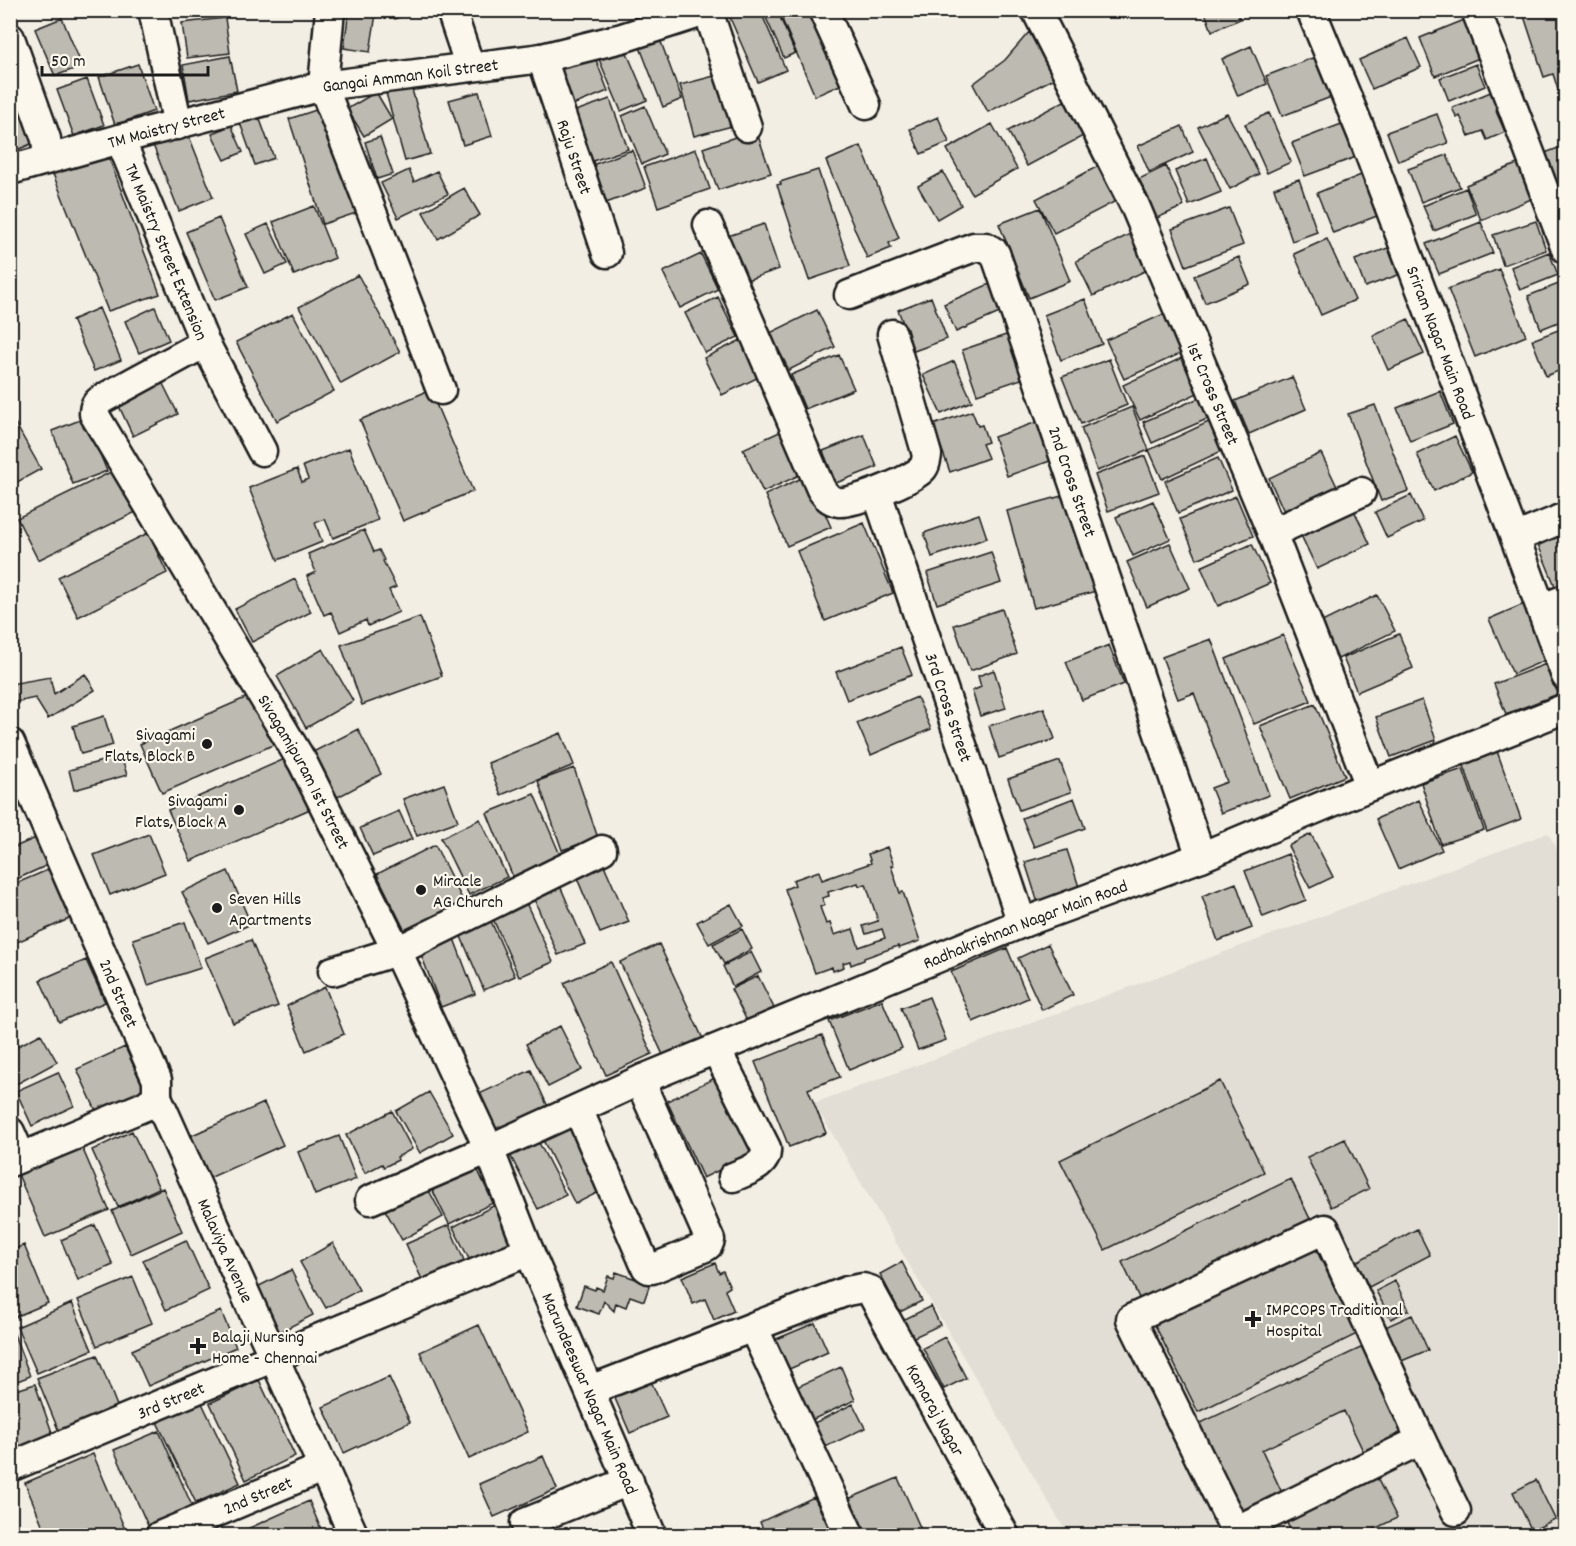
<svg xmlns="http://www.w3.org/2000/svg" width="1576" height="1546" font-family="Dekko,sans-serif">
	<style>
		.built { fill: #e2ded5 }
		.building { fill: #bdbab1; stroke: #1c1c1c; stroke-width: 1.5; fill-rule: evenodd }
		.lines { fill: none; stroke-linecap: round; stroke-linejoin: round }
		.minor-casing { stroke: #1c1c1c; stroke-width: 33 }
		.minor { stroke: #fbf7ec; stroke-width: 28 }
		.poi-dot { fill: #1c1c1c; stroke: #fbf7ec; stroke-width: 2 }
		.labels { text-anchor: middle; stroke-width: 4.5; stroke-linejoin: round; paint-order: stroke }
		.street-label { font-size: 18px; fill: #1c1c1c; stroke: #fbf7ec }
		.poi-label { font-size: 18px; fill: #1c1c1c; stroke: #fbf7ec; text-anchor: start }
	</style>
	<rect width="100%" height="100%" fill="#f2eee4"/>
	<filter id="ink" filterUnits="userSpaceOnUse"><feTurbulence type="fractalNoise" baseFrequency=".0167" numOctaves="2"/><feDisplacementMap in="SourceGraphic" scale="12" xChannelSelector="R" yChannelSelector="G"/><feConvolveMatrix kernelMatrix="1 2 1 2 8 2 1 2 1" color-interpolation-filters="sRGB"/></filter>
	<g filter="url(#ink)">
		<path class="built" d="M1548,833L1566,866L1565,1535H1068L814,1103Z"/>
		<path class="building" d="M349,10L376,14L370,52L344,48Z
			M391,10H414L395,19Z
			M748,10H760L786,70L758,82L730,18Z
			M765,10H777L795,53L784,58L763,11Z
			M778,10H819L849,81L815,96Z
			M1204,10H1237L1240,19L1212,31Z
			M1522,10H1560L1561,12L1566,11V101L1562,102L1553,74L1544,77Z
			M1474,16L1489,54L1435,76L1420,38Z
			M62,18L82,66L55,76L35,29Z
			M225,18L230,53L187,58L182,23Z
			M1029,32L1055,78L988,112L973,84L1005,60Z
			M658,34L682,99L663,107L638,42Z
			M1408,38L1421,67L1372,89L1359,60Z
			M624,46L647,100L621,111L598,57Z
			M1251,46L1267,84L1238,96L1222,59Z
			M593,52L608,91L573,105L557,66Z
			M230,56L237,91L189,100L183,65Z
			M1315,57L1331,97L1282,116L1266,76Z
			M138,64L154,111L115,125L99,77Z
			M1476,64L1485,86L1449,101L1440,78Z
			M722,74L736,125L694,136L680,85Z
			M87,79L104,125L74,136L57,90Z
			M411,86L430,154L405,161L386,93Z
			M1493,91L1500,109L1496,111L1505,132L1487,140L1483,131L1469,136L1460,116L1457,118L1452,108Z
			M376,92L392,119L364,136L347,109Z
			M479,92L492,136L463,145L449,100Z
			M610,99L628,149L584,164L567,114Z
			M1066,100L1085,135L1027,166L1008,131Z
			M22,104L38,141L10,153V109Z
			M645,106L665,154L642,164L622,116Z
			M325,107L359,212L323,224L289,119Z
			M1227,113L1259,174L1230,189L1198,127Z
			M1269,113L1291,162L1267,173L1245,124Z
			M258,114L274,158L255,165L239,120Z
			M1437,114L1448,143L1398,161L1387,132Z
			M938,117L949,142L921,154L910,129Z
			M1344,123L1356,157L1305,176L1292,143Z
			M992,124L1017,169L972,194L947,149Z
			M231,125L243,152L225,160L212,134Z
			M1182,126L1193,152L1149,172L1138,146Z
			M756,130L771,173L718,190L703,148Z
			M187,131L213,197L179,211L153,145Z
			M380,137L393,174L377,179L365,142Z
			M1566,145V201L1563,202L1545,153Z
			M861,146L899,238L889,243L891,248L867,258L826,161Z
			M696,149L710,189L658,207L644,167Z
			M106,150L160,294L108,311L51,169Z
			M632,150L646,188L601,205L587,167Z
			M1447,155L1460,187L1421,202L1408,169Z
			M1207,158L1221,192L1189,205L1175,171Z
			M1522,162L1536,197L1481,220L1466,185Z
			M1102,164L1120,199L1054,233L1036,199Z
			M1166,166L1184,206L1157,218L1139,179Z
			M409,170L414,182L437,171L448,194L398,218L381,183Z
			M818,170L850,266L809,280L777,185L781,184L780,182Z
			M943,172L961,205L937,219L918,186Z
			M1366,173L1382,214L1333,233L1317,193Z
			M1299,179L1317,232L1292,241L1274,188Z
			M464,188L480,215L438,239L423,212Z
			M1466,188L1476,214L1434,231L1423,206Z
			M314,206L335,258L294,275L273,222Z
			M1040,208L1070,281L1029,298L999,224Z
			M1229,208L1243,245L1186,266L1172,229Z
			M219,218L248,287L215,300L186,232Z
			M1536,221L1546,250L1503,265L1493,235Z
			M1481,222L1493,253L1439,274L1426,244Z
			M268,224L287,264L265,274L246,234Z
			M764,224L779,269L744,281L728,236Z
			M1134,232L1151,268L1093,296L1076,261Z
			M1327,239L1355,300L1321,315L1294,254Z
			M1388,248L1398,275L1365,287L1355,260Z
			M1549,252L1558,275L1520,290L1511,267Z
			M701,254L718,289L680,308L663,272Z
			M1239,257L1250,284L1205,303L1194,276Z
			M1499,269L1526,336L1475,357L1448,289Z
			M358,275L400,352L341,384L299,307Z
			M1566,281V319L1541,329L1528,296Z
			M992,283L1004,311L956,332L944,304Z
			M718,297L738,337L705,353L685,313Z
			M931,297L947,339L914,351L898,310Z
			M1085,299L1102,344L1061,360L1044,315Z
			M155,307L169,340L139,353L125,321Z
			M99,308L121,360L94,371L72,320Z
			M817,310L835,347L789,370L770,333Z
			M293,313L334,391L277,421L236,342Z
			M1166,313L1184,352L1124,379L1106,340Z
			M1408,319L1424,354L1388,370L1373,336Z
			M1566,327V368L1546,376L1532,340Z
			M1012,333L1027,377L977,394L962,350Z
			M741,340L759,377L722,395L704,358Z
			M839,355L854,389L805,409L791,375Z
			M1188,355L1204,390L1140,420L1123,385Z
			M1109,359L1127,405L1081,424L1062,377Z
			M954,361L972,401L941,414L923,375Z
			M1292,377L1306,409L1249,434L1235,401Z
			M162,382L178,414L133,436L118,404Z
			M430,390L473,491L403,521L360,420Z
			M1440,391L1453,424L1410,441L1397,408Z
			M1206,395L1214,416L1152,443L1143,422Z
			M1375,405L1408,491L1381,501L1348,414Z
			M1132,407L1149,450L1097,471L1081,428Z
			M972,411L978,426L982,425L988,442L982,444L988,458L950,472L933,425Z
			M10,414L41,469L10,486Z
			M85,418L107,471L73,484L52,431Z
			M1215,419L1228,448L1162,479L1149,450Z
			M1040,421L1053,460L1007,476L994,437Z
			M786,429L806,472L763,492L743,449Z
			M864,435L877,467L836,483L823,451Z
			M1455,436L1472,472L1434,491L1417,454Z
			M349,448L378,520L333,538L325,519L315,523L322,542L278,560L249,488L297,469L302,482L308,479L303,466Z
			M1321,453L1340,493L1287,518L1269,478Z
			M1145,456L1159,492L1108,511L1095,475Z
			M1218,458L1232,490L1178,513L1165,481Z
			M117,469L138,511L38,560L17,518Z
			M808,475L831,527L787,546L765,495Z
			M1069,494L1096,591L1034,608L1007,511Z
			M1411,495L1423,521L1387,538L1375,512Z
			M1236,496L1253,536L1197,559L1180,519Z
			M1153,501L1170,539L1133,556L1116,517Z
			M1352,506L1370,544L1317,569L1299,531Z
			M979,514L987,538L932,557L924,533Z
			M864,523L893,593L825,621L797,551Z
			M1566,529V595L1560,598L1537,542Z
			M364,530L374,552L379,550L384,560L383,561L396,587L389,590L399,612L368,626L366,620L340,632L331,612L324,615L307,576L316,572L308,554Z
			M148,533L167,573L78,617L58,577Z
			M1170,543L1190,588L1147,607L1127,562Z
			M1252,544L1270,583L1218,606L1201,567Z
			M991,552L1001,583L937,604L927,573Z
			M295,579L311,612L252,642L235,609Z
			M1377,595L1395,631L1338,659L1320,623Z
			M1524,604L1548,659L1513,674L1489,619Z
			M1002,609L1017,654L970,671L954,625Z
			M420,617L442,676L362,705L341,645Z
			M1399,634L1413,668L1357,692L1343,658Z
			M1283,635L1311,701L1254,724L1226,659Z
			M1211,639L1269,795L1221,813L1211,788L1227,782L1194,693L1178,699L1162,657Z
			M1109,645L1124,684L1082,700L1066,662Z
			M901,647L912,675L847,700L836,672Z
			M323,649L353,701L306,728L277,676Z
			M1546,664L1558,694L1506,714L1494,684Z
			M994,670L1006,708L980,716L972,691L981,687L978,676Z
			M85,674L95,690L48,719L35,698L11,703L10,684L50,677L54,694Z
			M252,695L273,745L162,793L140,744Z
			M917,697L931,729L871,755L857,723Z
			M1422,700L1436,740L1391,757L1376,717Z
			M1315,704L1345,776L1290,799L1260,726Z
			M1044,708L1055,739L999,758L989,726Z
			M104,716L113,745L81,754L73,726Z
			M358,729L381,774L334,799L311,753Z
			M561,733L574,765L501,795L488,763Z
			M1497,751L1521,819L1487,832L1463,763Z
			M121,756L127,775L74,790L69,770Z
			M287,758L310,809L191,861L168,810Z
			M1060,761L1071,792L1019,810L1008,779Z
			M574,768L598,838L562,850L538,781Z
			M1463,769L1484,830L1441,844L1421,783Z
			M444,784L458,821L417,836L403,799Z
			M534,794L561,857L513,877L487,813Z
			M1074,798L1085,828L1034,847L1022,818Z
			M1419,800L1442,850L1398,869L1376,819Z
			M399,811L412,839L373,856L360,828Z
			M480,819L507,877L469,895L441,838Z
			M149,834L165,873L110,895L94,855Z
			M1311,834L1333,877L1310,888L1288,846Z
			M38,837L50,864L10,882V849Z
			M435,845L466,907L407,935L377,874Z
			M887,847L894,866H891L900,893L903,892L920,941L899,948L898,946L864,958V960L851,965L850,961L843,963L844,967L833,971L832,967L815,973L785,889L795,885L793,880L819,871L822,880L871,863L868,854ZM858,883L859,886L866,884L878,921L863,926L866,934L882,929L885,938L859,947L853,929L834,935L830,923L826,924L820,907L825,905L822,898L829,896L828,892Z
			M1067,850L1080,890L1038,903L1025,862Z
			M1288,854L1306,900L1263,917L1245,871Z
			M604,865L629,922L600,933L577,878Z
			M50,869L71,918L17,942L10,928V886Z
			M228,871L251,924L208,943L182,892Z
			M558,881L585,944L558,955L531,892Z
			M1236,883L1252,928L1218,941L1202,896Z
			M522,894L553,962L519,977L489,910Z
			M731,904L743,926L709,944L697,922Z
			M490,919L515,976L484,990L459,932Z
			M185,922L201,968L148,985L133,939Z
			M742,929L752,949L724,964L713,944Z
			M453,936L475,994L441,1007L419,949Z
			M251,940L278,1006L233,1023L205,958Z
			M659,944L703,1039L664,1057L620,962Z
			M1048,944L1073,995L1042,1010L1018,958Z
			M1007,948L1028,998L973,1022L951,972Z
			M751,952L761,972L733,987L723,966Z
			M86,960L105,1002L59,1022L40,980Z
			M611,962L652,1054L606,1075L564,983Z
			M758,976L774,1008L747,1021L731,989Z
			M325,987L344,1034L306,1051L287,1006Z
			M929,997L946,1040L918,1050L901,1008Z
			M882,1000L902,1048L849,1070L829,1021Z
			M560,1026L582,1070L548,1087L526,1044Z
			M41,1034L57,1062L11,1087L10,1050Z
			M822,1035L840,1077L808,1089L826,1133L789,1147L755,1062Z
			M125,1047L146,1093L98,1115L77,1069Z
			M531,1070L548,1107L495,1132L477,1095Z
			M58,1072L74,1106L32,1126L16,1091Z
			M721,1075L757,1152L703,1178L667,1101Z
			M1220,1081L1264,1172L1105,1250L1060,1160Z
			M429,1092L453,1134L420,1153L396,1111Z
			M264,1103L283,1145L207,1179L188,1137Z
			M392,1111L412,1149L397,1157L398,1160L384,1167L382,1164L365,1173L346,1135Z
			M573,1120L607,1188L575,1204L541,1136Z
			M132,1131L159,1188L118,1207L92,1150Z
			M339,1136L356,1179L315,1195L298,1152Z
			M536,1137L566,1195L538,1209L508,1151Z
			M1345,1139L1369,1189L1331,1207L1307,1157Z
			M81,1145L109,1210L45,1237L17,1172Z
			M476,1166L493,1203L449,1224L431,1187Z
			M1291,1179L1310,1219L1141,1302L1122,1262Z
			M426,1185L443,1217L402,1240L384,1208Z
			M163,1188L182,1231L131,1254L112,1211Z
			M495,1205L514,1241L471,1263L453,1227Z
			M95,1225L113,1265L78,1280L61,1240Z
			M449,1225L466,1265L424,1284L406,1244Z
			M1417,1229L1430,1255L1369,1287L1356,1262Z
			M186,1240L209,1290L166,1310L143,1260Z
			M333,1243L359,1290L326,1308L300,1262Z
			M1313,1243L1357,1334L1198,1412L1153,1321Z
			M24,1245L48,1303L10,1319V1251Z
			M902,1262L922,1301L900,1312L880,1274Z
			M715,1263L719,1273L723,1271L730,1287L725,1290L734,1311L714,1320L705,1299L693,1304L682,1277Z
			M291,1270L313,1315L276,1334L253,1289Z
			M616,1272L650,1284L644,1301L630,1296L626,1307L616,1303L614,1311L604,1301L599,1314L577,1306L584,1286L595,1290L596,1287L603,1290L608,1276L614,1278Z
			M133,1277L152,1323L97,1346L78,1300Z
			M1395,1281L1409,1310L1391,1319L1376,1291Z
			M72,1303L92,1350L37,1373L17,1327Z
			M931,1306L940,1325L908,1340L899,1322Z
			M221,1311L236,1347L148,1386L132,1350Z
			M1412,1315L1428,1350L1399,1362L1383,1328Z
			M815,1323L828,1352L787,1370L774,1340Z
			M479,1325L528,1432L469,1459L420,1352Z
			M12,1329L30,1376L10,1384V1330Z
			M945,1337L966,1378L944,1389L923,1348Z
			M1367,1345L1409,1436L1366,1457L1344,1411L1262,1450L1283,1495L1235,1518L1192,1427Z
			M97,1355L119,1411L60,1434L37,1378Z
			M841,1367L855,1400L805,1423L790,1390Z
			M389,1377L410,1422L344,1453L323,1407Z
			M650,1379L667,1417L630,1433L613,1394Z
			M259,1380L295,1456L246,1480L210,1403Z
			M35,1384L55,1441L10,1457V1392Z
			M201,1401L240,1483L196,1503L157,1422Z
			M853,1404L865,1428L819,1450L808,1426Z
			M159,1431L193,1508L149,1528L114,1450Z
			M93,1454L127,1534L122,1536H47L25,1483Z
			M543,1456L557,1489L494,1517L479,1484Z
			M1373,1470L1397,1518L1364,1534V1536H1293L1283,1514Z
			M898,1478L924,1536H862L846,1500Z
			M1536,1480L1555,1519L1532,1531L1513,1492Z
			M814,1497L829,1528L811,1536H766L760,1522Z
			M309,1501L324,1536H232Z"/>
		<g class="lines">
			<g class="minor-casing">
				<g id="minor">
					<path d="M153,10L178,125"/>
					<path d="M330,10L323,86L441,390"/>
					<path d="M451,10L470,67"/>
					<path d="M823,10L866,105"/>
					<path id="s1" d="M1036,10L1135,206L1272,533L1370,786"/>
					<path id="s2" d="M1311,10L1362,134L1515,538L1566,676"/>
					<path d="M1476,10L1566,249"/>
					<path d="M708,11L747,127"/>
					<path d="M10,38L46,139L48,159"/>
					<path id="s3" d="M542,58L607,253"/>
					<path id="s4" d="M120,139L205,343L102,399C96,403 94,406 94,414L303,763L397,951L489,1149L529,1251L652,1536"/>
					<path id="s5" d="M10,170L120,139L323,86L542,58L622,38L709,10"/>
					<path d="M708,225L821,489C826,496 830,501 839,502C852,504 915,479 923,468C926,464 926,460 927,455L892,334"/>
					<path id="s6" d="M849,295L974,247H986L995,253L1201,857"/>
					<path d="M205,343L262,451"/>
					<path id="s7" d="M877,493L1022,923"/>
					<path d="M1272,533L1361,492"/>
					<path d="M1515,538L1566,517"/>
					<path d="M1542,608L1566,599"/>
					<path id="s8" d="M10,743L157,1080V1097L145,1106L10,1162"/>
					<path d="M333,971L397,951L602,850"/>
					<path d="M717,1049L722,1061L766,1148C768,1166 746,1171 733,1177"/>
					<path id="s9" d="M157,1097L354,1536"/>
					<path d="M578,1109L646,1267L649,1269H652L705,1247L708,1245L710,1240L646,1095L643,1079"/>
					<path d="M10,1132L21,1157"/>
					<path id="s10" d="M370,1200L489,1149L643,1079L1022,923L1201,857L1370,786L1566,708"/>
					<path id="s11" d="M753,1327L847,1291L863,1288L870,1290L1005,1536"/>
					<path d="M590,1390L753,1327L850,1536"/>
					<path id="s12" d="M10,1467L529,1251"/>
					<path d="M525,1523L629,1481"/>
					<path d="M1235,1531L1421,1440"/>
					<path id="s13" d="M160,1536L324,1467"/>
					<path d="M1238,1536L1131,1319L1325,1229L1421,1440L1456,1511"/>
				</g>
			</g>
			<use href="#minor" class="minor"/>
		</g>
	</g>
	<g class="poi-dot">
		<circle cx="207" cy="744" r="6"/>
		<circle cx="239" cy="810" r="6"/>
		<circle cx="421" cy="890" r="6"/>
		<circle cx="217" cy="908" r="6"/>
		<path d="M1250 1310h6v6h6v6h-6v6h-6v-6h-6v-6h6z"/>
		<path d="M195 1337h6v6h6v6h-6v6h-6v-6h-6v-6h6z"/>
	</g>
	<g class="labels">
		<g class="street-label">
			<text dy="6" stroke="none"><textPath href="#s5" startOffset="412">Gangai Amman Koil Street</textPath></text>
			<text dy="6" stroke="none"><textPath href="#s5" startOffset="162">TM Maistry Street</textPath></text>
			<text dy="6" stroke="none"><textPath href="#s3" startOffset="104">Raju Street</textPath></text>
			<text dy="6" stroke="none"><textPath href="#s4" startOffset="122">TM Maistry Street Extension</textPath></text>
			<text dy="6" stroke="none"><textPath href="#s2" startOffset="357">Sriram Nagar Main Road</textPath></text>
			<text dy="6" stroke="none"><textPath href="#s1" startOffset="423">1st Cross Street</textPath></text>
			<text dy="6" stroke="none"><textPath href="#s6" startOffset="398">2nd Cross Street</textPath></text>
			<text dy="6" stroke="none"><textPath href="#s7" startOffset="226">3rd Cross Street</textPath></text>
			<text dy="6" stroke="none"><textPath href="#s4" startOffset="771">Sivagamipuram 1st Street</textPath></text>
			<text dy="6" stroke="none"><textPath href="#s10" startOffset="711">Radhakrishnan Nagar Main Road</textPath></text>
			<text dy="6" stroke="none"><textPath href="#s8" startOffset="273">2nd Street</textPath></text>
			<text dy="6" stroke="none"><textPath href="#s9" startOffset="168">Malaviya Avenue</textPath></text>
			<text dy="6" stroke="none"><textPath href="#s4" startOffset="1456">Marundeeswar Nagar Main Road</textPath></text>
			<text dy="6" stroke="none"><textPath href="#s12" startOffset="174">3rd Street</textPath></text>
			<text dy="6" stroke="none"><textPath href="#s11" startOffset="261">Kamaraj Nagar</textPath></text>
			<text dy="6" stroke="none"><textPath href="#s13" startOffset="106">2nd Street</textPath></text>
		</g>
		<g class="poi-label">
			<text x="195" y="740" text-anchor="end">Sivagami<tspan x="195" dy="21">Flats, Block B</tspan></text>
			<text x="227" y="806" text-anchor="end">Sivagami<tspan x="227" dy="21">Flats, Block A</tspan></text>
			<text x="433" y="886">Miracle<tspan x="433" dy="21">AG Church</tspan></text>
			<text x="229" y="904">Seven Hills<tspan x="229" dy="21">Apartments</tspan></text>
			<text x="1266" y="1315">IMPCOPS Traditional<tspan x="1266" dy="21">Hospital</tspan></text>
			<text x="212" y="1342">Balaji Nursing<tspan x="212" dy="21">Home - Chennai</tspan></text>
		</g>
	</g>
	<rect width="1576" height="1546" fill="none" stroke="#fbf7ec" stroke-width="36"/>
	<rect x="18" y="18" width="1540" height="1510" fill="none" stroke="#1c1c1c" stroke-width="2" filter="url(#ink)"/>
	<path d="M42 66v9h166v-9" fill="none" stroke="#1c1c1c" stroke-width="3"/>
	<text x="51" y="66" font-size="18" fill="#1c1c1c" stroke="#fbf7ec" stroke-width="4.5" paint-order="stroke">50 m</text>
</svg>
